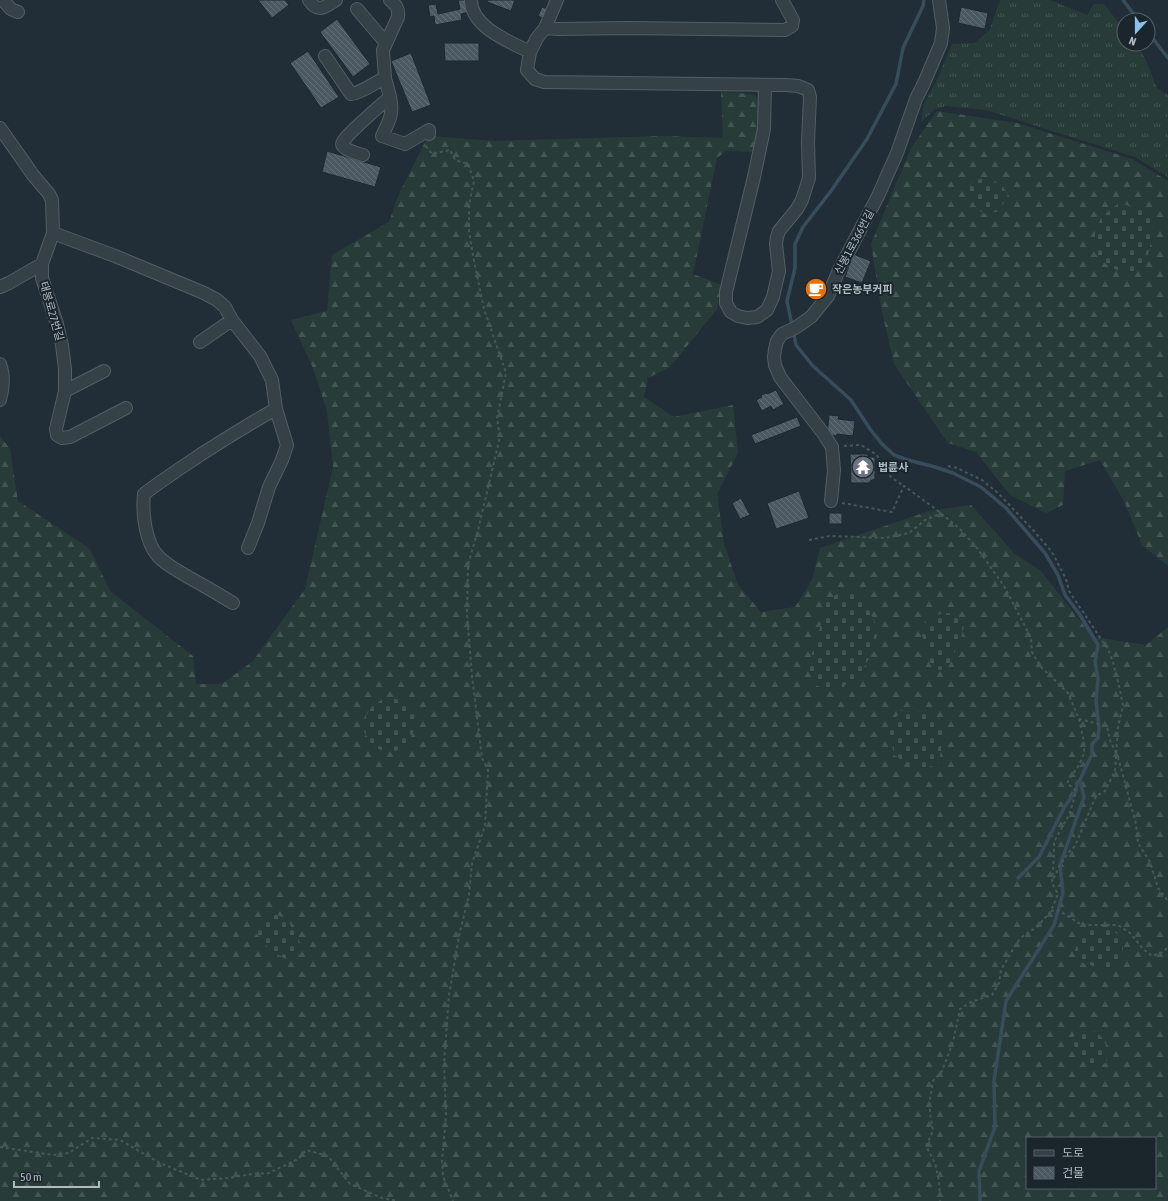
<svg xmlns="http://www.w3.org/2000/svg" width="1168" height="1201" font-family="'Asap Condensed','Noto Sans KR',sans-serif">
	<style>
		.grass { fill: url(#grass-tufts) }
		.forest { fill: url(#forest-firs); fill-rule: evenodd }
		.cemetery { fill: url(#cemetery-stones) }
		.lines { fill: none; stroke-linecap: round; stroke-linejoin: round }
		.stream { stroke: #374d5c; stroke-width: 3.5 }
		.building { fill: url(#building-back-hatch); stroke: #1d272e }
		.street-casing { stroke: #535e65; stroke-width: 14 }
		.path { stroke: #465958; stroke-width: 2; stroke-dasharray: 3 3; stroke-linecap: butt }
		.street { stroke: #364047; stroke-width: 12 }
		.labels { text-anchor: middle; stroke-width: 4; stroke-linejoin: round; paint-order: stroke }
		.street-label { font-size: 11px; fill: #b0bbc4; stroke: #1b252c }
		.poi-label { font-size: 11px; font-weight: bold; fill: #b0bbc4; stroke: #1b252c; text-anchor: start }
	</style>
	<defs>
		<pattern id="grass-tufts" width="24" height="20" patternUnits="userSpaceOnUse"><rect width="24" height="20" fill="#273c39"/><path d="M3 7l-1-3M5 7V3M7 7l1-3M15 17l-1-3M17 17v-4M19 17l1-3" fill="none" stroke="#445654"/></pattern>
		<pattern id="forest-firs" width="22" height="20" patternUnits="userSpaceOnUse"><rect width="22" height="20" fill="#273c39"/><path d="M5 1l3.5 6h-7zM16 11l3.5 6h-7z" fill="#445654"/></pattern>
		<pattern id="cemetery-stones" width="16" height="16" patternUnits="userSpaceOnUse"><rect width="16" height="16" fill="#273c39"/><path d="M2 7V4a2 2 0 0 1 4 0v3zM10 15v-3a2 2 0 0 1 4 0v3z" fill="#445654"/></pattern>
		<pattern id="building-back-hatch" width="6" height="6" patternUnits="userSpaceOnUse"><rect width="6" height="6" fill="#4b5962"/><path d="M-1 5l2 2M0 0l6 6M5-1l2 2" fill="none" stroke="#626f77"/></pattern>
	</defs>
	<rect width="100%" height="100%" fill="#222e37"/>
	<path class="grass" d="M1000,0H1050L1087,15L1094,4H1104L1124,30V44H1135L1145,58L1157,88L1168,95V177L1135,157L986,110L946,106L935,109L921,122L924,104L937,80L952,44L975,43L990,29Z"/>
	<path class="forest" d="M721,92L740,93L755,95C766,113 758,133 753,152L726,151L717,158L693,274L721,285L717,309L670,367L648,378L644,397L674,417L733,405L738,453L717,494L724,544L738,585L761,612L795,607L812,580L820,548L929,511L971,505L1015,554L1040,570L1093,637L1146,645L1168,627V1201H0V436L10,449L18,501L90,549L110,591L193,656L196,684H222L253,661L305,589L333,467L327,411L313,368L291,320L327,311L332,255L389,222L399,194L428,136L494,141L664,136L723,138ZM1027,1138H1155V1188H1027Z
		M937,111L1017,123L1132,159L1168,181V566L1142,545L1125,503L1100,460L1065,471L1063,505L1046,513L1010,495L976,452L948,443L894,364L881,307L871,244L911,148Z"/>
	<path class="cemetery" d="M983,178L1002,185L1008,195L999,211L990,214L982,213L972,202L969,191L972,182Z
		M1119,203L1146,211L1154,220C1152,234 1150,255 1143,266C1136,277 1118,272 1109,266C1104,263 1099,258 1095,253V231L1102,216Z
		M856,591L867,606L878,628L873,651L860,675L841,688L828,690L815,685L807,669L820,628L825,602L839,593Z
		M954,613L965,621L961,638L948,668C928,675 929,661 926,646C925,641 922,635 919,631C928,614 937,614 954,613Z
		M387,697L408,702L417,721L407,748C380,756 370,749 361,723L373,705Z
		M902,709L926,713L940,719L943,737L939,763L924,769L916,768L894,755L889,727Z
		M277,915L287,919L302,946L299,956L289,961L269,949L253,929L266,916Z
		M1107,928L1121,936L1123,948L1118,967L1105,970L1081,962L1075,950C1083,928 1085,929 1107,928Z
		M1082,1029C1087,1031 1094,1031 1098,1034C1107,1039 1108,1054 1106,1063C1087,1071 1079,1056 1072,1041L1075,1034Z"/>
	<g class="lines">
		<path class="stream" d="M924,0L923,6L903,48L896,84L867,139L831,191L803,227L795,244V268L787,301L796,345L813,366L851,400L870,429L882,444L894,455L908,460L935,467L953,473L981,487L1006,508L1045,553L1058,575L1065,595L1080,615L1098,645L1095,662L1098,678L1096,701L1099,727L1098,738L1092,744V754L1080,780L1084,797L1060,865L1063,893L1054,925L1006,1001L994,1081L995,1127L979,1171L980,1201
			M1123,0L1138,20
			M1148,32L1168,58
			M1018,878L1039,857L1065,806L1076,791L1077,783L1080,780"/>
	</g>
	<path class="building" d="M258,0H285L289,5L272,18Z
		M458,0H468L470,12L461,14L462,20L435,25L434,16L430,17L428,5L436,4L438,14L460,9Z
		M488,0H515L511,11L487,2Z
		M542,7L548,9L545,19L538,16Z
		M961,7L988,13L985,29L958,23Z
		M337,19L370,64L353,77L320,32Z
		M444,43H479V61H445Z
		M308,51L339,97L321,108L290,63Z
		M411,53L431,105L412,112L391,61Z
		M327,151L381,167L375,187L322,172Z
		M853,254L871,261L862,283L845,277Z
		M776,390L784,404L773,410L771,406L762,411L756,400L762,397L761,395L766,393L767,394Z
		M829,415L839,416L838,419L855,421L853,436L837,434L836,436L827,435Z
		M797,417L801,426L755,444L751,435Z
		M850,454H868V457H875V479L870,481V483H851Z
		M799,491L809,518L776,529L767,503Z
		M741,498L750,515L740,519L732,503Z
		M829,513H842V524H829Z"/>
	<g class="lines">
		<g class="street-casing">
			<path id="street" d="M3,0L11,9L18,12
				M309,0C318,14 325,7 336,0
				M471,0C471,27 510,42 530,52L527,70L535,79L544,82L787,85L798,86L808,90L810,97L808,142L809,178L802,200L797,209L779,231L777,237L776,244L779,271L773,297L767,310L757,317L747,318L738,316L731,312L726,303V292L754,177L764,129L765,85
				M357,9L386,43
				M545,28L558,29L628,28L785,30L792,26L793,20L782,0
				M530,52L537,38L545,28L557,0
				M325,56L351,94C359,94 376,82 385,78
				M390,97C394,114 389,121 382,136L405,144L429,130V134
				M0,128L33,175L49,194L52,200L53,233L42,264V278L57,324L62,345L65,369V391L56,429L57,435L62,438L70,437L126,408
				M363,155C358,154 342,149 342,144C341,139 383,103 390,97L385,78L383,50L398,17C399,8 396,5 390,0
				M53,233L115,256L204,293L217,300L225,307L232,320L260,356L272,380L276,409L287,445L282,460L269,487L258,523L248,548
				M0,287L9,283L42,264
				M200,342L232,320
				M0,364C4,375 3,389 0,400
				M65,391L104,371
				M831,501L834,470L832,447L823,433L780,377L775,365L774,357L775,349L777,341L782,334L795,328L811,317L828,296L839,270L878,196L897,153L916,99L924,83L941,43L943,28L939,0
				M233,603C218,594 203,585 188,577C177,570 166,565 158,556C145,542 142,512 144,494C162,480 181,468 200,455C225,439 250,423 276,409"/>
		</g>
		<path class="path" d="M426,146L432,154L450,150L455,160L468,164L474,181L469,205V231L473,256L484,309L506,373L497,418L500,437L478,530L468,565L467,614L472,676L482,758L488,770L485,826L472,863L469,895L459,936L449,995L444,1064L446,1115L442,1162L443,1176L453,1201
			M844,446L861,445L877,455L882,467L892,478L904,486
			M948,466L957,468L982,480L999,494L1033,530L1052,552L1066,579L1069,591L1103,642L1108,649L1113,662L1120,690L1123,706L1118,727L1115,771L1105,791L1096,796L1075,846L1068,853L1060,865L1053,880
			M842,503L892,512L904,486L933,507L960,529L977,548L1004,586L1031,638L1032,652L1040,666L1068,693L1079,719L1084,742V753L1079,765L1067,783L1076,791L1070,813L1054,842V855L1052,883L1058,894L1051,911L1038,926L1022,937L1016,944L1001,970L999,983L992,995L971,1002L960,1009L953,1042L942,1071L933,1081L930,1099V1112L933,1131L926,1146L935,1163L939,1181L940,1201
			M809,540L830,536L885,538L909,533L925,520L941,513
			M1079,719L1099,724L1107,727L1110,740L1116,753
			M1118,757L1136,824L1138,843L1150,862L1158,888L1168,901
			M1051,911L1058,910L1082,925H1118L1130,933L1143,949L1152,956L1163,952L1168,947
			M0,1147L53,1155L69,1153L92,1138L120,1140L160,1163L201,1180L228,1178L252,1174L269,1173L298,1159L306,1150L328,1156L350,1184L382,1198L397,1201"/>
		<use href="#street" class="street"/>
	</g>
	<defs>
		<g id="cafe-disc" transform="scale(1.15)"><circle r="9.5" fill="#e8710a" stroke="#1b252c"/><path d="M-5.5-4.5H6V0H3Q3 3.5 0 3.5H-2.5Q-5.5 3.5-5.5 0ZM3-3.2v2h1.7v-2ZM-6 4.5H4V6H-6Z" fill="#fff"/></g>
		<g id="temple-disc" transform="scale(1.15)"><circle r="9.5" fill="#6b7280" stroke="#1b252c"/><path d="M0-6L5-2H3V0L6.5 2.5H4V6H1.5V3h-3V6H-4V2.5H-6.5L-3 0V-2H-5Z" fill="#fff"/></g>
	</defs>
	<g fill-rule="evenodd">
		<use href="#cafe-disc" x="816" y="289"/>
		<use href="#temple-disc" x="863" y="467"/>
	</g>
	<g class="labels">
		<g class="street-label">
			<text transform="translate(854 242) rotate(-62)" y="4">신봉1로366번길</text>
			<text transform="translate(52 311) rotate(74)" y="4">태봉로27번길</text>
		</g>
		<g class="poi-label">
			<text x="832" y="293">작은농부커피</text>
			<text x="878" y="471">법륜사</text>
		</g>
	</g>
	<rect x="1026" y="1137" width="130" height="52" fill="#1b252c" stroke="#576169"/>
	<rect x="1034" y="1150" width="20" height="6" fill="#364047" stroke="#576169"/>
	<text x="1062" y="1157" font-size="12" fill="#b0bbc4">도로</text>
	<rect x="1034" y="1167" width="20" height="12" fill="url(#building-back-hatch)" stroke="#576169"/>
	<text x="1062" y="1177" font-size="12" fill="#b0bbc4">건물</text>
	<g transform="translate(1136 32) rotate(201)"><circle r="19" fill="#1b252c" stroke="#576169"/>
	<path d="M0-3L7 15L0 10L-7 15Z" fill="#8ac1ef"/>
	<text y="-6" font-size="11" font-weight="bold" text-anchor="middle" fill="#b0bbc4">N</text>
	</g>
	<path d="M14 1181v6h85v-6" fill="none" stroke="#b0bbc4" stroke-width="2"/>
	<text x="20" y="1181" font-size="12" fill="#b0bbc4" stroke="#1b252c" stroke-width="3" paint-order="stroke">50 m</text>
</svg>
